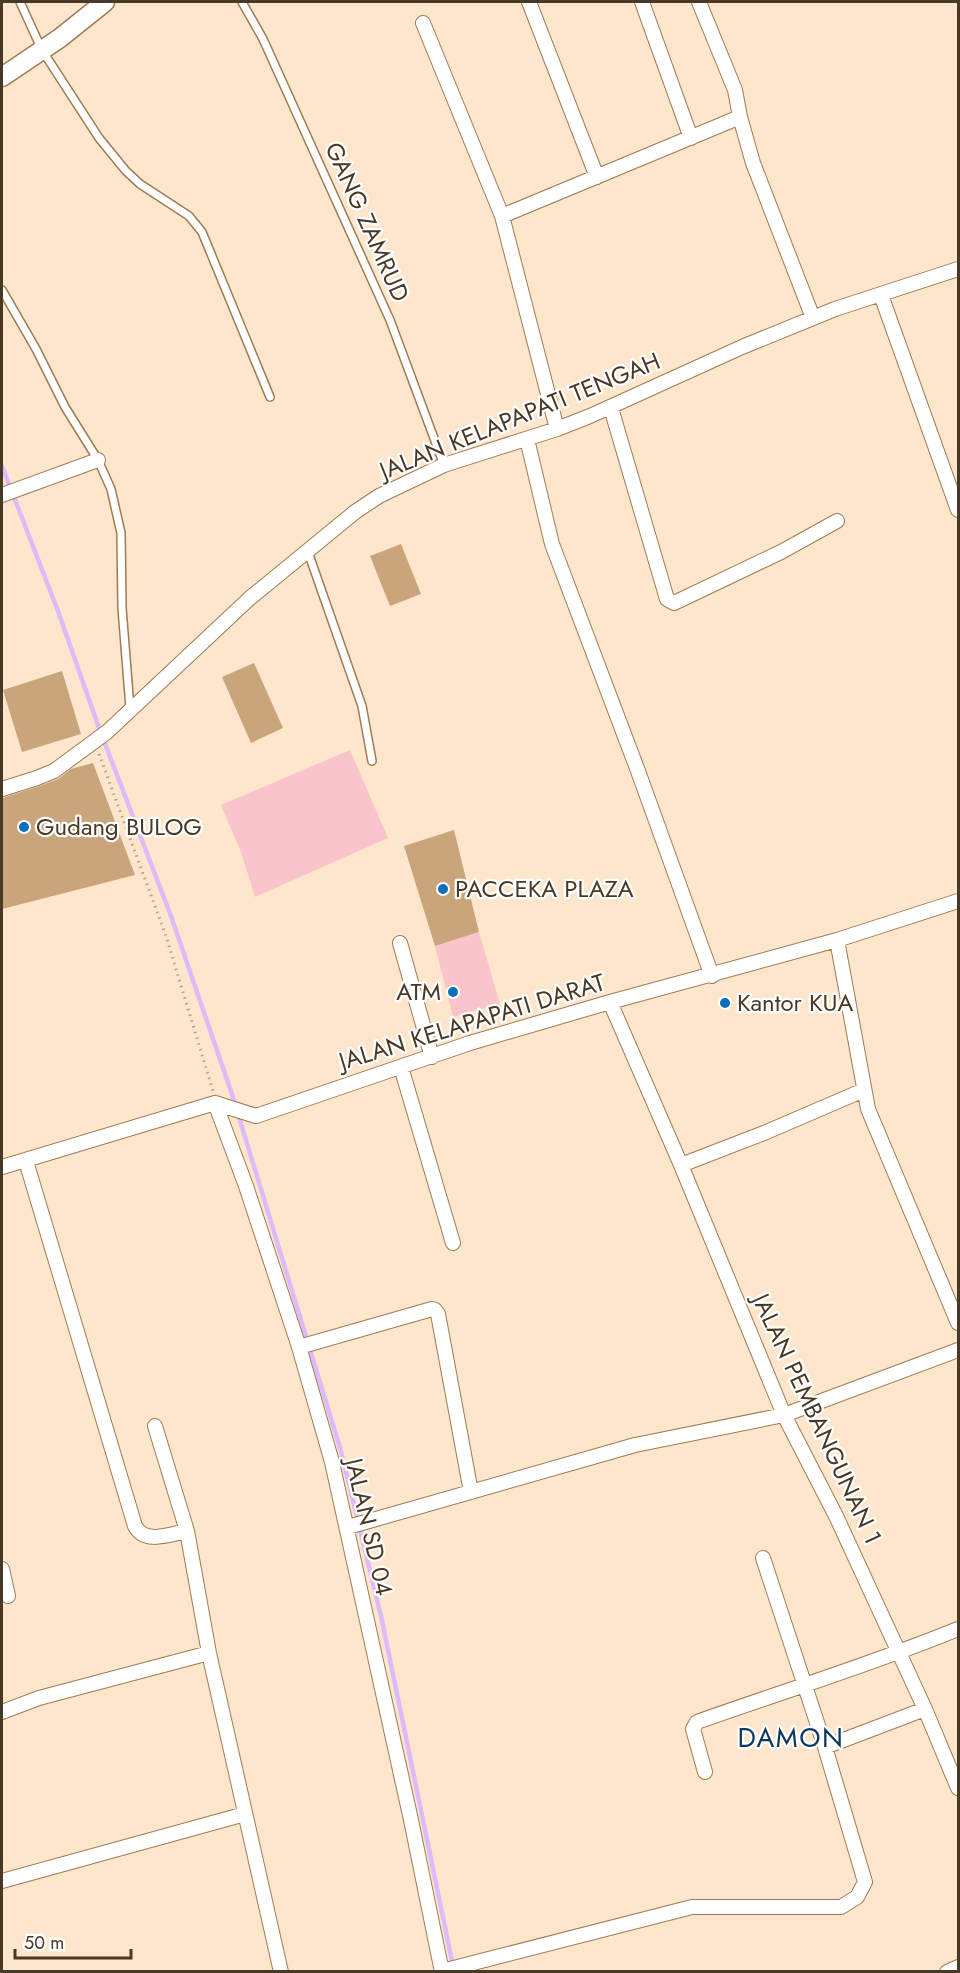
<svg xmlns="http://www.w3.org/2000/svg" width="960" height="1973" font-family="Jost,sans-serif">
	<style>
		.green { fill: #fac4cb }
		.lines { fill: none; stroke-linecap: round; stroke-linejoin: round }
		.stream { stroke: #ddbafa; stroke-width: 4.5 }
		.building { fill: #caa57c }
		.service-casing { stroke: #9f7b53; stroke-width: 10 }
		.minor-casing { stroke: #9f7b53; stroke-width: 16 }
		.tertiary-casing { stroke: #9f7b53; stroke-width: 21 }
		.path { stroke: #b5a18a; stroke-width: 3; stroke-dasharray: 1.5 4.5; stroke-linecap: butt }
		.service { stroke: #fff; stroke-width: 7 }
		.minor { stroke: #fff; stroke-width: 14 }
		.tertiary { stroke: #fff; stroke-width: 18 }
		.poi-dot { fill: #0a70bc; stroke: #fff; stroke-width: 2 }
		.labels { text-anchor: middle; stroke-width: 4.5; stroke-linejoin: round; paint-order: stroke }
		.street-label { font-size: 24px; fill: #483927; stroke: #fff }
		.poi-label { font-size: 24px; fill: #483927; stroke: #fff; text-anchor: start }
		.quarter-label { font-size: 27px; letter-spacing: 1.5px; fill: #0d385e; stroke: #fff }
	</style>
	<rect width="100%" height="100%" fill="#fde6cc"/>
	<path class="green" d="M350,750L388,838L255,897L241,852L221,805Z
		M479,932L500,1004L453,1017L435,946Z"/>
	<g class="lines">
		<path class="stream" d="M2,466L58,611L99,728L171,916L236,1106
			M238,1114L341,1451L381,1616L453,1966"/>
	</g>
	<path class="building" d="M401,544L421,594L390,606L370,556Z
		M254,663L283,728L251,743L222,677Z
		M62,671L81,734L22,752L3,690Z
		M93,763L135,875L2,909V798L40,786L58,779L71,769Z
		M454,830L479,932L435,946L404,846Z"/>
	<g class="lines">
		<g class="service-casing">
			<path id="service" d="M20,2L42,50L99,138L126,171L140,184L189,216L202,232L270,397
				M242,2L263,39L390,320L444,465
				M2,290L36,349L65,407L98,460L111,489L121,533L122,608L130,708
				M308,552L362,706L372,761"/>
		</g>
		<g class="minor-casing">
			<path id="minor" d="M529,2L597,177
				M642,2L691,138
				M699,2L735,90L740,117L753,163L813,318
				M423,23L502,216L557,429
				M502,216L740,117
				M881,295L958,510
				M611,408L667,599L674,603L781,552L837,521
				M527,439L552,544L638,771L712,976
				M2,495L98,460
				M2,789L37,778L54,771L107,732L250,598L355,512L379,496L444,465L557,429L590,416L742,347L835,309L958,269
				M837,940L868,1109L958,1323
				M400,943L432,1057
				M610,1002L681,1165L784,1415L836,1516L925,1709L958,1788
				M401,1067L453,1243
				M215,1103L246,1186L299,1347L332,1462L411,1820L442,1972
				M26,1161L135,1526C145,1545 170,1534 187,1531
				M681,1165L764,1133L864,1090
				M2,1167L215,1103L256,1116L470,1043L610,1002L837,940L958,901
				M299,1347L432,1309L435,1310L438,1314L471,1492
				M155,1426L187,1531L209,1653L281,1972
				M348,1527L635,1445L784,1415L958,1350
				M2,1569L8,1596
				M2,1712L39,1698L209,1653
				M825,1747L925,1709
				M705,1772L693,1729L697,1722C784,1691 873,1664 958,1629
				M2,1881L245,1814
				M442,1971L692,1907H841L857,1897L865,1882L825,1747L763,1558
				M947,1972L958,1967"/>
		</g>
		<g class="tertiary-casing">
			<path id="tertiary" d="M2,77L60,38L105,2"/>
		</g>
		<path class="path" d="M99,754L166,936L213,1091"/>
		<use href="#service" class="service"/>
		<use href="#minor" class="minor"/>
		<use href="#tertiary" class="tertiary"/>
	</g>
	<g class="poi-dot">
		<circle cx="24" cy="827" r="6"/>
		<circle cx="443" cy="889" r="6"/>
		<circle cx="453" cy="992" r="6"/>
		<circle cx="725" cy="1003" r="6"/>
	</g>
	<g class="labels">
		<g class="street-label">
			<text transform="translate(367 222) rotate(66)" y="8">GANG ZAMRUD</text>
			<text transform="translate(520 416) rotate(-22)" y="8">JALAN KELAPAPATI TENGAH</text>
			<text transform="translate(472 1022) rotate(-17)" y="8">JALAN KELAPAPATI DARAT</text>
			<text transform="translate(817 1419) rotate(65)" y="8">JALAN PEMBANGUNAN 1</text>
			<text transform="translate(369 1527) rotate(77)" y="8">JALAN SD 04</text>
		</g>
		<g class="poi-label">
			<text x="36" y="835">Gudang BULOG</text>
			<text x="455" y="897">PACCEKA PLAZA</text>
			<text x="441" y="1000" text-anchor="end">ATM</text>
			<text x="737" y="1011">Kantor KUA</text>
		</g>
		<g class="quarter-label">
			<text x="791" y="1747">DAMON</text>
		</g>
	</g>
	<rect width="960" height="1973" fill="none" stroke="#483927" stroke-width="6"/>
	<path d="M15 1949v9h116v-9" fill="none" stroke="#483927" stroke-width="3"/>
	<text x="24" y="1949" font-size="18" fill="#483927" stroke="#ffffff" stroke-width="4.5" paint-order="stroke">50 m</text>
</svg>
